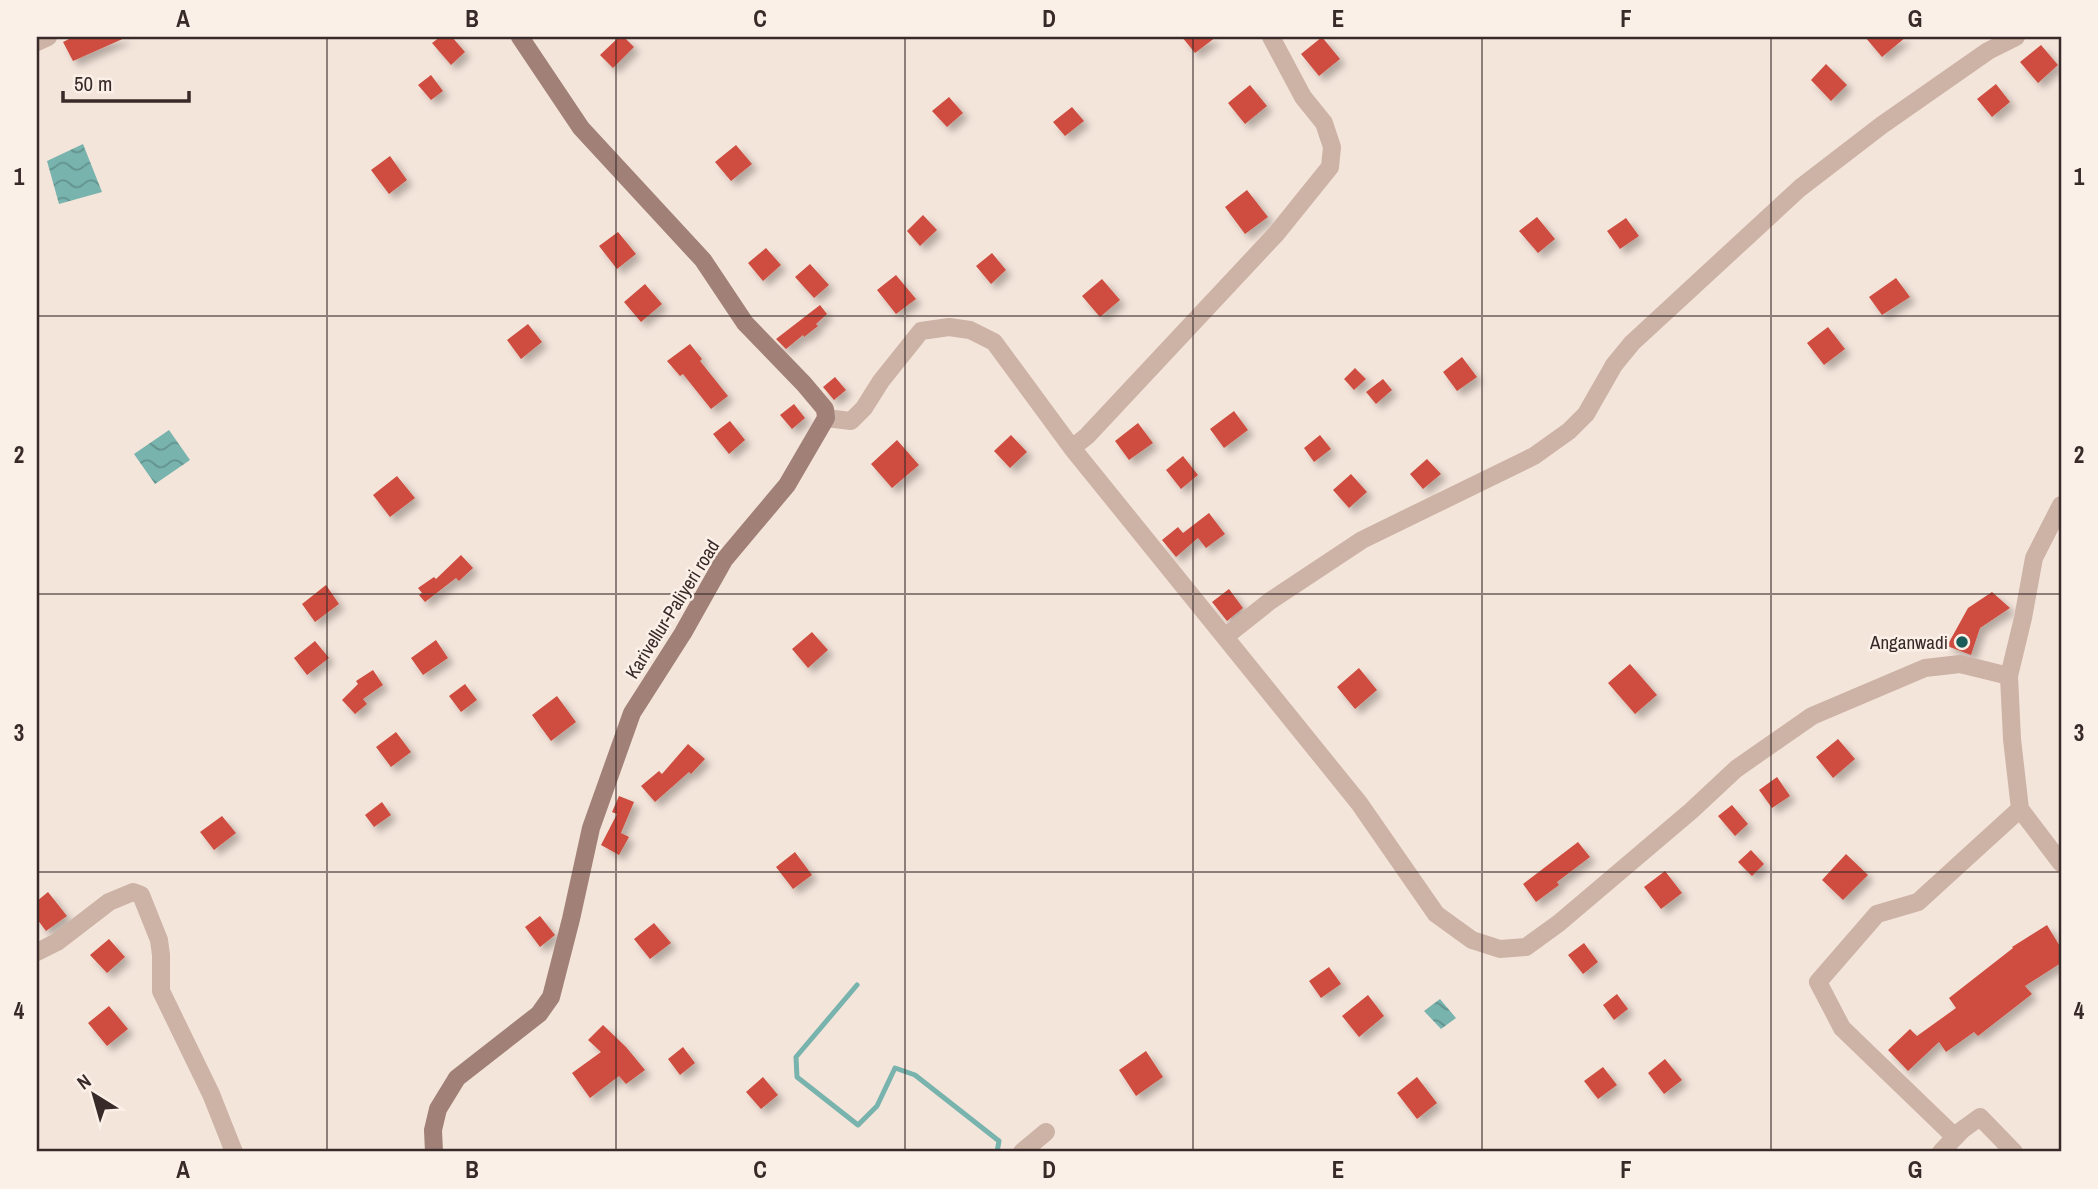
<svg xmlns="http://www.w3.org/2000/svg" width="2098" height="1189" font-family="'Archivo Narrow',sans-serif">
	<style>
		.water { fill: url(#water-waves) }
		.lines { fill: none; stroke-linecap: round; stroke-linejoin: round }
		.stream { stroke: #78b3ad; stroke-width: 5 }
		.building { fill: #ce4d3f; filter: url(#shadow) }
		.minor { stroke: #cdb2a6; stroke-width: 18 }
		.secondary { stroke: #a18077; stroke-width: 18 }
		.grid { fill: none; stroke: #382a28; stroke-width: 2; stroke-opacity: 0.55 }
		.poi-dot { fill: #1a5d58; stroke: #fbf0e8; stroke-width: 2.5 }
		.labels { text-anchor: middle; stroke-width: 5; stroke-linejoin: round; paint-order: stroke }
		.street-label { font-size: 19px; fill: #382a28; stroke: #fbf0e8 }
		.poi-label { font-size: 19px; fill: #382a28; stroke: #fbf0e8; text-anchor: end }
		.neatline { fill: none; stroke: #382a28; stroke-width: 2.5 }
		.grid-label { font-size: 23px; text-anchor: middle; font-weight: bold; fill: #382a28 }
	</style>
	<defs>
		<pattern id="water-waves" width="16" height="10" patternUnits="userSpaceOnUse" patternTransform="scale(1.75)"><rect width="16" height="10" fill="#78b3ad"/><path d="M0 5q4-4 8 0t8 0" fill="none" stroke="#63928d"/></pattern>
		<filter id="shadow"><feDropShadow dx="5.5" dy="5.5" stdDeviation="3.5" flood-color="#0004"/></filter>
	</defs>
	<rect width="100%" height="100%" fill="#f4e5db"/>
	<path class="water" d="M83,144L102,192L59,204L47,161Z
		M169,430L190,460L155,484L134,454Z
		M1440,999L1456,1018L1441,1029L1424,1011Z"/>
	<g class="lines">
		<path class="stream" d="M857,985L796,1057L797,1077L858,1125L877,1106L895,1068L915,1075L999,1141L997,1152"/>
	</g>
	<path class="building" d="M73,37H127L73,61L63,42Z
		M440,37H452L465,52L451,65L432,43Z
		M619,37H624L634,47L613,68L600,55Z
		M1182,37H1216L1195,53Z
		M1322,37L1340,59L1319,76L1301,54Z
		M1865,37H1906L1882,57Z
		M2041,45L2058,65L2038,83L2020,62Z
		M1826,64L1847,85L1831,101L1811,80Z
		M431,75L443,91L431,100L418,85Z
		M1996,84L2010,102L1992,117L1977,99Z
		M1250,85L1267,106L1245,124L1228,103Z
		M949,97L963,113L947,127L932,111Z
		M1072,107L1084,121L1065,136L1053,122Z
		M736,145L752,164L731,181L715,162Z
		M390,156L407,180L389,194L371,170Z
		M1247,190L1268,217L1245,234L1225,207Z
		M923,215L937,230L920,246L907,231Z
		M1537,217L1555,239L1538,253L1519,231Z
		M1626,218L1639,236L1620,249L1607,231Z
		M618,232L636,254L617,269L599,246Z
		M766,248L781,265L763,281L748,263Z
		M992,253L1006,270L991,284L976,266Z
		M810,264L829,285L814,298L795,277Z
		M896,275L916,299L896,314L877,290Z
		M1896,278L1910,297L1882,315L1869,297Z
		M1102,279L1120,300L1100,317L1082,296Z
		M645,284L662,304L641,322L624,302Z
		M820,305L827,314L816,324L818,326L804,337L803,335L786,349L776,339Z
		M528,324L542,342L521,359L507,340Z
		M1828,327L1845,349L1824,365L1807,343Z
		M690,344L702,359L700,361L728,396L711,409L683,374L680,376L667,361Z
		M1462,357L1477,377L1457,391L1443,372Z
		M1355,368L1366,379L1354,390L1344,379Z
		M835,377L846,390L834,400L823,387Z
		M1383,379L1392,390L1376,404L1366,392Z
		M794,404L805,418L792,429L780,415Z
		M1234,411L1248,430L1224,448L1210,429Z
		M730,421L745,440L729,454L713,434Z
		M1138,423L1153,443L1129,460L1115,441Z
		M1011,435L1027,452L1010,468L994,451Z
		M1320,435L1331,449L1314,462L1304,448Z
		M897,440L919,465L892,488L871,464Z
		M1183,456L1198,475L1181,489L1166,470Z
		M1427,459L1441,474L1423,489L1410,474Z
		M1351,474L1367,492L1349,508L1333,490Z
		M397,476L415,498L390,517L373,495Z
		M1209,513L1225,534L1206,548L1198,538L1176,557L1162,540L1178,527L1183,533Z
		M461,555L473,568L459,581L456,578L425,602L419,595L422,593L418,588L434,577L436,579Z
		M326,585L339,604L315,622L302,604Z
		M1229,589L1243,608L1227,621L1212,602Z
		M1992,592L2010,608L1980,628L1971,655L1947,646L1968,608Z
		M812,632L828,650L808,668L792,649Z
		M436,640L448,658L423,675L411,658Z
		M315,641L329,658L307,675L294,658Z
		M1630,664L1657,695L1635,714L1608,683Z
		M1359,668L1377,690L1355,709L1337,687Z
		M373,670L383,685L363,699L367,704L355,714L342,700L358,684L356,681Z
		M465,684L477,700L461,712L449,696Z
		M557,696L576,722L551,741L532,715Z
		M396,732L411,752L391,767L376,747Z
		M1838,739L1855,759L1833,778L1816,757Z
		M688,744L705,759L691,774L689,772L655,802L641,786L659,771L662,774Z
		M1777,777L1790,796L1772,808L1759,790Z
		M619,796L634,802L621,833L629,837L619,855L601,845L617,814L612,812Z
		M382,802L391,815L374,827L365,815Z
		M1732,805L1748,824L1735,836L1718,816Z
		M222,816L236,833L214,850L200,832Z
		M1578,842L1590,857L1557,882L1559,885L1536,902L1523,884Z
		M1751,850L1764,864L1752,876L1738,862Z
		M795,852L812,875L793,889L776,867Z
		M1846,854L1868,875L1843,900L1822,880Z
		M1665,871L1682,893L1661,909L1644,887Z
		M48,892L67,916L46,931L37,919V901Z
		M540,916L555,935L540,947L525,927Z
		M654,923L671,943L650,959L634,939Z
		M2047,925L2061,948V963L2025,986L2032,994L1978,1036L1974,1032L1946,1052L1939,1042L1908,1071L1888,1050L1910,1029L1917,1036L1956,1008L1949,998L2013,948L2012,947Z
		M109,939L125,957L107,973L90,955Z
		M1584,943L1598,962L1583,974L1568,955Z
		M1329,967L1341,984L1321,998L1309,981Z
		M1617,994L1628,1009L1614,1020L1603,1005Z
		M1368,995L1384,1016L1359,1037L1342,1016Z
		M109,1006L128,1029L107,1046L88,1023Z
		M603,1025L626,1047L645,1070L626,1084L619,1076L590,1098L572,1073L601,1052L588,1040Z
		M683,1047L695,1063L680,1075L668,1059Z
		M1146,1051L1163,1077L1136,1096L1119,1070Z
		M1665,1059L1682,1080L1664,1094L1648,1073Z
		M1603,1067L1617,1085L1598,1099L1584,1081Z
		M763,1077L778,1095L761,1109L746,1092Z
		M1417,1077L1437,1103L1417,1119L1397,1093Z"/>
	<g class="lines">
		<path class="minor" d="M37,42L48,37
			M826,418L851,421L864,408L881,381L921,331L949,327L970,330L994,342L1072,448L1359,803L1436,914L1472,940L1500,949L1526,947L1559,923L1691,811L1736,769L1812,716L1925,668L1960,664L2009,676
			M1072,448L1087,436L1276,234L1330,167L1332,147L1324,123L1303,97L1271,37
			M2061,505L2034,558L2023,618L2009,676L2012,739L2020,809L2061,863
			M1226,636L1270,601L1362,540L1534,456L1569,431L1586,414L1614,365L1632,343L1800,188L1882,125L1988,51L2016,37
			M37,952L57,942L109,902L133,892L141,895L159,940L161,955V991L211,1094L234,1152
			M1955,1137L1842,1028L1818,982L1877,914L1918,902L2020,809
			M1022,1152L1046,1132
			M1941,1152L1962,1130L1980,1117L2014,1152"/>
		<path class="secondary" d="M434,1152L433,1130L438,1109L457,1078L539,1014L551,997L571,919L591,828L632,713L683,633L724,560L787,485L826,418L825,409L804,384L745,323L703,260L581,128L520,37"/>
	</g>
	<path class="grid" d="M327,37V1152M616,37V1152M905,37V1152M1193,37V1152M1482,37V1152M1771,37V1152M37,316H2061M37,594H2061M37,872H2061"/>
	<circle class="poi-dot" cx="1962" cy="642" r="7"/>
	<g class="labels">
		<g class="street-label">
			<text transform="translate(672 609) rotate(-58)" y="7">Karivellur-Paliyeri road</text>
		</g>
		<g class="poi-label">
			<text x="1948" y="649">Anganwadi</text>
		</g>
	</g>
	<rect width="2098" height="1189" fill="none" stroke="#fbf0e8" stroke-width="77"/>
	<g transform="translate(94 1095) rotate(323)" stroke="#fbf0e8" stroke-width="5" paint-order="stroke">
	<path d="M0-5L12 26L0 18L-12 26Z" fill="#382a28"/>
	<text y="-10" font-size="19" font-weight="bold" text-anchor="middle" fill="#382a28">N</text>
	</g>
	<path d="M63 91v10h126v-10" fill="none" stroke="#382a28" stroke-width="3.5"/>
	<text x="74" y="91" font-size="21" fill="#382a28" stroke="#fbf0e8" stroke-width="5" paint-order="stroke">50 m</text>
	<rect x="38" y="38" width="2022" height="1112" class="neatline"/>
	<g class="grid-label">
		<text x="183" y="27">A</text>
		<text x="472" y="27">B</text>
		<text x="760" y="27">C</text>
		<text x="1049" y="27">D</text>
		<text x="1338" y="27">E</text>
		<text x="1626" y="27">F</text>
		<text x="1915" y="27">G</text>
		<text x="19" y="185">1</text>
		<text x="2079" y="185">1</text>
		<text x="19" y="463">2</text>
		<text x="2079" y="463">2</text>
		<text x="19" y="741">3</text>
		<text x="2079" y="741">3</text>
		<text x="19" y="1019">4</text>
		<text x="2079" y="1019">4</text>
		<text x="183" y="1178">A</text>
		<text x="472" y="1178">B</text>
		<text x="760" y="1178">C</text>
		<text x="1049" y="1178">D</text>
		<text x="1338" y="1178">E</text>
		<text x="1626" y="1178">F</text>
		<text x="1915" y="1178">G</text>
	</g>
</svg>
